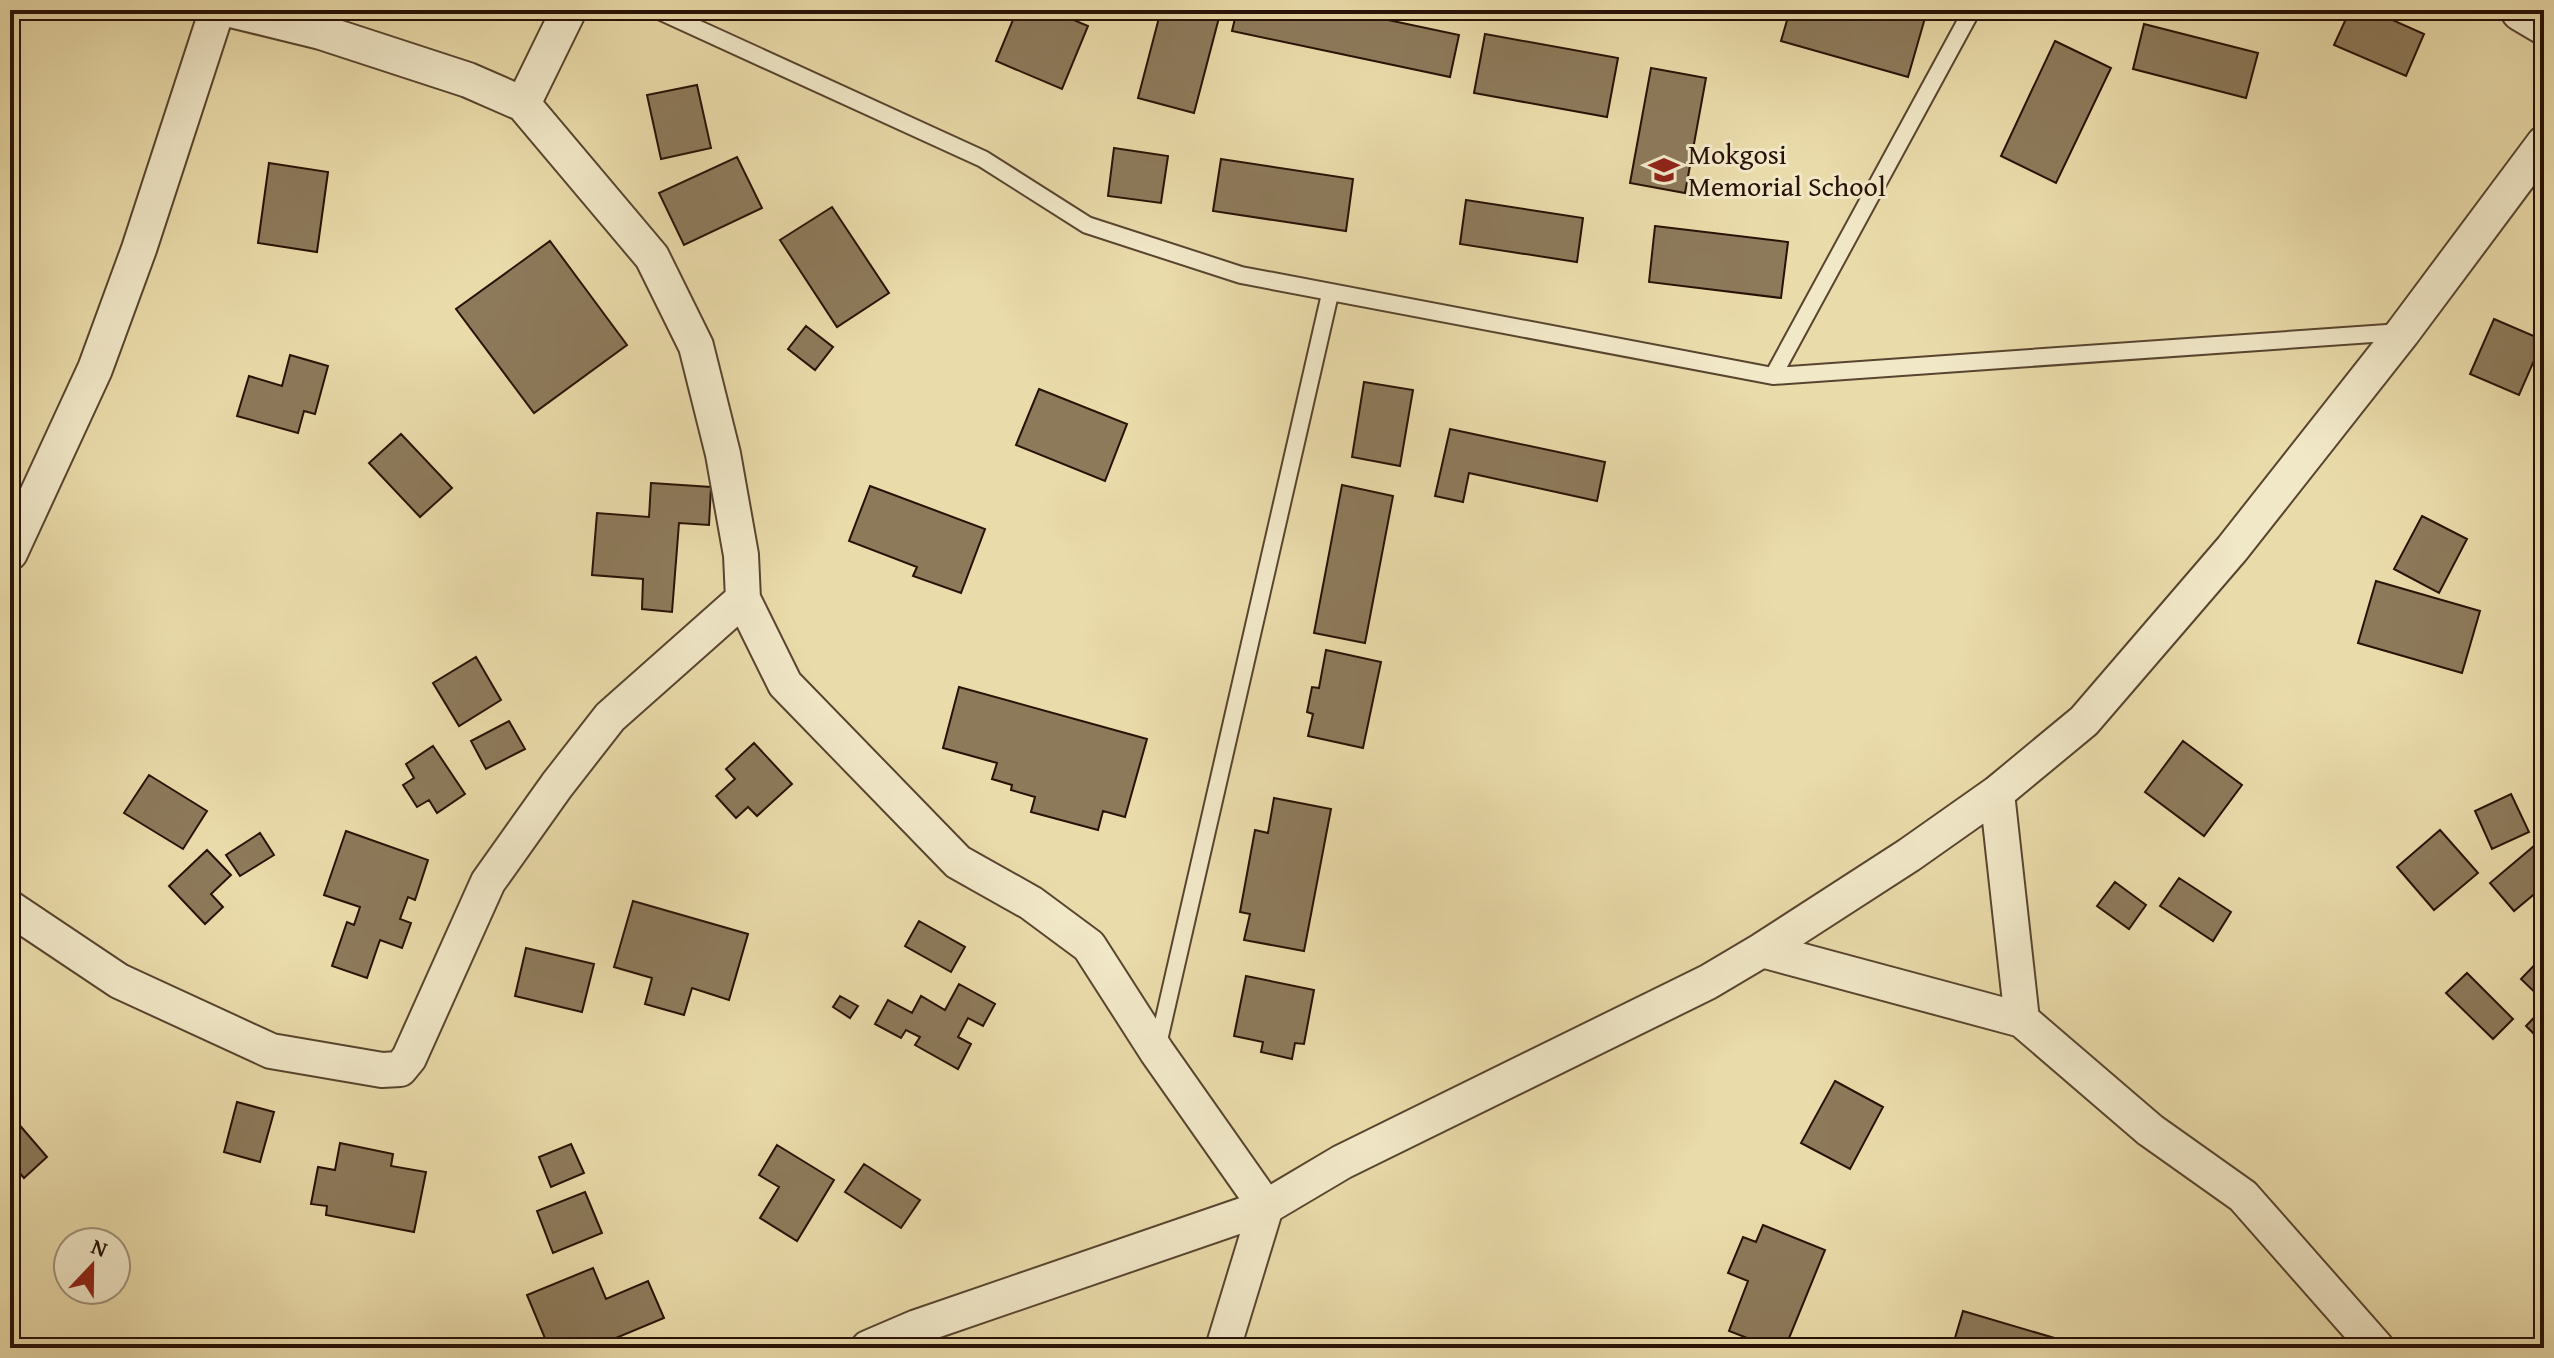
<svg xmlns="http://www.w3.org/2000/svg" width="2554" height="1358" font-family="'Gentium Book Plus',serif">
	<style>
		.building { fill: #8d7a5b; stroke: #281106; stroke-width: 2 }
		.lines { fill: none; stroke-linecap: round; stroke-linejoin: round }
		.service-casing { stroke: #58442f; stroke-width: 20 }
		.minor-casing { stroke: #58442f; stroke-width: 38 }
		.tertiary-casing { stroke: #58442f; stroke-width: 46 }
		.service { stroke: #f1e8c8; stroke-width: 16 }
		.minor { stroke: #f1e8c8; stroke-width: 34 }
		.tertiary { stroke: #f1e8c8; stroke-width: 42 }
		.labels { text-anchor: middle; stroke-width: 6; stroke-linejoin: round; paint-order: stroke }
		.poi-label { font-size: 28px; fill: #281106; stroke: #f1e8c8; text-anchor: start }
	</style>
	<rect width="100%" height="100%" fill="#eadbaa"/>
	<filter id="stains"><feTurbulence type="fractalNoise" baseFrequency=".0025" numOctaves="4"/><feColorMatrix values="0 0 0 0 .2 0 0 0 0 .09 0 0 0 0 .02 0 0 0 .5 -.17"/></filter>
	<radialGradient id="worn" r=".72"><stop offset=".6" stop-color="#630" stop-opacity="0"/><stop offset="1" stop-color="#630" stop-opacity=".3"/></radialGradient>
	<path class="building" d="M1017,10H1050L1088,26L1062,89L996,61Z
		M1161,10H1221L1194,113L1138,98Z
		M1237,10H1341L1459,35L1450,77L1232,31Z
		M1790,10H1922L1927,11L1908,77L1781,41Z
		M2350,10H2370L2424,34L2406,76L2334,45Z
		M2144,24L2258,53L2246,98L2133,69Z
		M1485,34L1618,58L1607,117L1474,93Z
		M2055,41L2111,68L2056,183L2001,156Z
		M1651,68L1706,78L1685,193L1630,183Z
		M697,85L711,148L661,159L647,95Z
		M1114,148L1168,156L1161,203L1108,196Z
		M737,157L762,208L684,245L659,193Z
		M1221,159L1353,179L1346,231L1213,211Z
		M269,163L328,172L317,252L258,243Z
		M1466,200L1583,218L1577,262L1460,244Z
		M832,207L889,293L837,327L780,240Z
		M1655,226L1788,242L1781,298L1649,282Z
		M550,241L627,345L534,413L456,309Z
		M2494,319L2543,340L2519,395L2470,374Z
		M806,326L833,347L815,370L788,349Z
		M290,355L328,366L315,414L304,411L298,433L237,416L249,376L282,386Z
		M1364,382L1413,390L1400,466L1352,457Z
		M1039,389L1127,424L1105,481L1016,445Z
		M1450,429L1605,462L1597,501L1469,473L1463,502L1435,496Z
		M401,434L452,488L420,517L369,463Z
		M651,483L711,487L709,525L679,523L672,612L642,609L643,579L592,575L597,513L649,517Z
		M1342,485L1393,496L1365,643L1314,633Z
		M870,486L985,529L961,593L913,576L917,567L849,541Z
		M2422,516L2467,539L2439,593L2394,569Z
		M2376,581L2480,611L2462,673L2358,643Z
		M1326,650L1381,662L1363,748L1308,736L1313,714L1307,712L1312,687L1319,688Z
		M476,657L501,700L459,726L433,683Z
		M959,687L1147,739L1125,817L1103,811L1098,830L1031,812L1035,797L1011,790L1012,785L992,779L997,763L943,748Z
		M509,721L525,749L486,769L471,741Z
		M2183,741L2242,785L2204,836L2145,792Z
		M754,743L792,784L757,816L748,807L736,818L716,796L735,779L726,769Z
		M433,746L465,794L437,813L429,800L417,807L403,785L414,778L406,764Z
		M149,775L207,811L183,849L124,813Z
		M2511,794L2529,832L2492,849L2475,811Z
		M1274,798L1331,809L1304,951L1244,940L1250,914L1240,912L1255,830L1268,833Z
		M2440,830L2478,873L2434,910L2397,867Z
		M346,831L428,860L415,900L408,897L400,919L411,923L402,948L380,940L367,978L332,966L347,922L354,925L360,907L324,895Z
		M260,833L274,855L240,876L226,855Z
		M2534,846L2544,857V886L2514,911L2490,883Z
		M207,850L231,875L211,894L223,907L205,924L169,886Z
		M2179,878L2231,912L2213,941L2160,906Z
		M2115,882L2146,905L2129,929L2097,906Z
		M633,901L748,934L729,1000L692,988L684,1015L645,1004L652,978L614,967Z
		M919,921L965,947L951,972L905,946Z
		M526,948L594,964L582,1012L515,996Z
		M2544,955V1001L2521,979Z
		M2467,973L2513,1019L2493,1039L2446,993Z
		M1246,976L1314,990L1304,1044L1295,1043L1292,1059L1261,1052L1263,1042L1234,1036Z
		M959,984L995,1004L983,1026L968,1018L958,1037L971,1044L958,1069L915,1045L920,1037L906,1030L901,1038L875,1024L888,1000L912,1013L921,996L945,1010Z
		M840,996L858,1006L850,1018L833,1007Z
		M2544,1007V1044L2526,1026Z
		M1835,1081L1883,1107L1850,1169L1801,1143Z
		M237,1102L274,1112L260,1162L224,1152Z
		M10,1114L47,1157L24,1178L10,1162Z
		M340,1143L393,1154L391,1166L426,1172L414,1232L326,1215L327,1206L311,1204L318,1167L335,1170Z
		M571,1144L584,1173L551,1187L539,1157Z
		M777,1145L834,1180L797,1241L760,1218L779,1187L759,1175Z
		M864,1164L920,1200L901,1228L845,1192Z
		M585,1192L602,1233L553,1253L537,1211Z
		M1763,1225L1825,1250L1785,1348H1773L1729,1331L1748,1281L1728,1273L1743,1237L1756,1242Z
		M593,1268L606,1299L648,1281L664,1318L592,1348H549L527,1295Z
		M1963,1311L2058,1339L2056,1348H1952Z"/>
	<g class="lines">
		<g class="service-casing">
			<path id="service" d="M657,10L983,159L1087,225L1241,275L1773,376L2401,332
				M1773,376L1972,10
				M1157,1049L1330,294"/>
		</g>
		<g class="minor-casing">
			<path id="minor" d="M231,10L321,32L468,80L523,104L652,257L696,346L723,454L741,555L743,599L785,684L958,862L1031,903L1089,946L1157,1052L1266,1207L1223,1348
				M523,104L569,10
				M10,553L95,369L139,249L217,10
				M1997,793L2022,1020
				M10,908L119,981L271,1051L382,1070L400,1069L409,1058L488,882L557,785L610,717L743,599
				M1762,950L2022,1020L2150,1130L2243,1196L2377,1348
				M868,1348L917,1327L1266,1207L1342,1162L1708,982L1762,950L1909,855L1997,793L2084,721L2232,549L2403,332L2544,143"/>
		</g>
		<g class="tertiary-casing">
			<path id="tertiary" d="M2522,10L2544,23"/>
		</g>
		<use href="#service" class="service"/>
		<use href="#minor" class="minor"/>
		<use href="#tertiary" class="tertiary"/>
	</g>
	<defs>
		<g id="school-bare" transform="scale(2.4)"><path d="M0-5L7-2L0 1L-7-2ZM-4 1L0 2.5L4 1V4Q0 6-4 4Z" fill="#8f2418" stroke="#f1e8c8" stroke-width="2.5" paint-order="stroke"/></g>
	</defs>
	<g fill-rule="evenodd">
		<use href="#school-bare" x="1664" y="170"/>
	</g>
	<g class="labels">
		<g class="poi-label">
			<text x="1688" y="164">Mokgosi<tspan x="1688" dy="32">Memorial School</tspan></text>
		</g>
	</g>
	<rect width="2554" height="1358" fill="none" stroke="#eadbaa" stroke-width="40"/>
	<rect x="12" y="12" width="2530" height="1334" fill="none" stroke="#281106" stroke-width="4"/>
	<rect x="20" y="20" width="2514" height="1318" fill="none" stroke="#281106" stroke-width="2"/>
	<g transform="translate(92 1266) rotate(22)"><circle r="38" fill="#f1e8c8" stroke="#a1927a" stroke-width="2"/>
	<path d="M0-6L14 30L0 20L-14 30Z" fill="#8f2418"/>
	<text y="-12" font-size="22" font-weight="bold" text-anchor="middle" fill="#281106">N</text>
	</g>
	<rect width="100%" height="100%" filter="url(#stains)"/>
	<rect width="100%" height="100%" fill="url(#worn)"/>
</svg>
